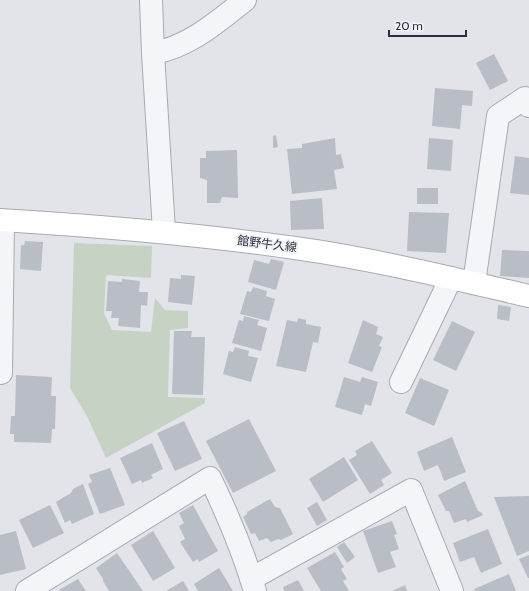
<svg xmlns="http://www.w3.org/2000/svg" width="529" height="591" font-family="Cabin,'Noto Sans JP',sans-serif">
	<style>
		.green { fill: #c6d3c4 }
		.building { fill: #b9bdc6 }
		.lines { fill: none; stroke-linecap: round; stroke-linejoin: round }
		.street-casing { stroke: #a7abb3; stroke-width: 24 }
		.secondary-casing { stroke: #a7abb3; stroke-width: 24 }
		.street { stroke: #f4f5f8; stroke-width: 22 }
		.secondary { stroke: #fff; stroke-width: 22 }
		.labels { text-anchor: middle; stroke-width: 4; stroke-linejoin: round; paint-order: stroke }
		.street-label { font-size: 12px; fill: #2b3140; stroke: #f1f3f7 }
	</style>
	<rect width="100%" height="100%" fill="#e2e4e9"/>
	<path class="green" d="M74,243L152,246L151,278L106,275L104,313L112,330L151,332L155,298L165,310L188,311V328L170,330L168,397L205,398V403L106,458L87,416L70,388Z"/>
	<path class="building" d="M494,54L508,81L490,90L476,63Z
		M435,88L473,91L472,106L462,105L460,129L432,126Z
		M276,135L278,147L273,148V136Z
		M335,138L336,155L341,154L344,168L334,170L337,189L292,194L287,149L302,148V144Z
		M429,138L453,140L451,171L427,169Z
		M237,150L238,198L222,197L220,203H207V180L200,178V158H206V151Z
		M515,156L529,158V195L510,193Z
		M417,188H438V204H417Z
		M322,198L324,229L291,230L290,201Z
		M409,212L449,213L446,253L407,251Z
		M25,241L43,242L41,271L20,269L21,245H24Z
		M502,250L529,251V278L500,276Z
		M271,259L284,262L276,290L248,282L254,260L269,264Z
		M181,275L195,276L192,305L168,302L170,278L181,279Z
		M122,279L140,281L139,292H148L147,306L141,305L140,328L118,326L119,318H111L112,311H106L108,281L122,282Z
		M253,287L267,291L266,296L275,299L269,321L240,314L247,291L251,292Z
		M498,305L511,307L509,321L497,319Z
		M244,316L259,320L257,325L267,328L261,351L232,343L239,320L243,321Z
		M298,318L306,320V324L321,327L318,343L313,342L306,372L276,366L287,320L297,322Z
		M363,320L378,327L376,334L383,337L379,346L382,347L372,372L348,363Z
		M452,321L475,332L456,371L433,360Z
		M174,331H192L191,337H205L203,395L172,394Z
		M235,347L249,351L248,356L258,358L251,382L223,374L229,351L233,352Z
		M16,375L52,377L51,396H56L55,429H52L51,443L14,442V434H10L11,416H15Z
		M344,377L360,382L362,377L378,382L371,406L365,404L362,415L335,407Z
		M420,378L449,390L434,426L405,413Z
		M249,419L276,471L233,493L206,441Z
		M184,421L202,459L175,471L157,433Z
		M452,437L466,472L444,481L438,465L424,471L417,452Z
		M372,441L392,473L381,480L384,485L370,494L349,460L357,455L355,451Z
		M152,443L163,469L151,475L153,478L142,483L141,480L132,484L120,458Z
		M344,457L358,480L323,502L309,479Z
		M110,468L125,505L100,514L88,484L92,482L89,475Z
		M465,481L478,511L481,512L483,515L467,522L466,519L454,523L449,511H446L438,495Z
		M83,484L94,514L72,524L70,520L65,523L56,502L71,493L73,489Z
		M529,496V551L517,556L494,497Z
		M270,499L275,507L280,508L293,534L281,540L278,539L271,542L267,538L259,541L255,533L251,534L243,517L247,514V512Z
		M317,502L327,520L317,526L307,508Z
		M50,505L64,533L33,548L19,520Z
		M193,505L218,551L199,562L198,559L193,562L180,542L185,539L179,526L184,523L179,513Z
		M392,521L397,534L394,535L399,549L390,552L396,567L378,573L363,531Z
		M488,529L502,564L481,573L474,557L460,562L453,543Z
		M16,531L26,569L0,575V535Z
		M153,531L175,568L153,581L131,545Z
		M344,542L355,557L347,563L337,547Z
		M335,552L344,567L341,569L347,579L343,581L349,591H321L307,568Z
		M117,553L143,591H109L103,581V579L96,568Z
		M529,555V578H528L519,559Z
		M219,568L233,591H198L194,584Z
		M509,574L516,591H475L474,589Z
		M78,579L86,591H60L59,590Z
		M298,580L304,591H284L283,587Z
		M183,581L189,591H166Z
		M405,585L407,591H392Z"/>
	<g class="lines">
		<g class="street-casing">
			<path id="street" d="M151,0L153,53L164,231
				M153,53C189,47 217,22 245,0
				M474,283L498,116L525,98L529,106
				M1,373L3,221
				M401,382L451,278
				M251,579L411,490L452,591
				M27,591L210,478C227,513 244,554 255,591"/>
		</g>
		<g class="secondary-casing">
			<path id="secondary" d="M0,220C99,226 197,234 295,248C374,259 451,278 529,296"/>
		</g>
		<use href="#street" class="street"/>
		<use href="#secondary" class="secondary"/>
	</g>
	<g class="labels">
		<g class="street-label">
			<text transform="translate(267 244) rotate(7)" y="4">館野牛久線</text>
		</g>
	</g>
	<path d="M389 30v6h77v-6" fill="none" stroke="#2b3140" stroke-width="2"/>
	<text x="395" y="30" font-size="12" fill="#2b3140" stroke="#f1f3f7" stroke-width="3" paint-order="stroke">20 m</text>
</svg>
